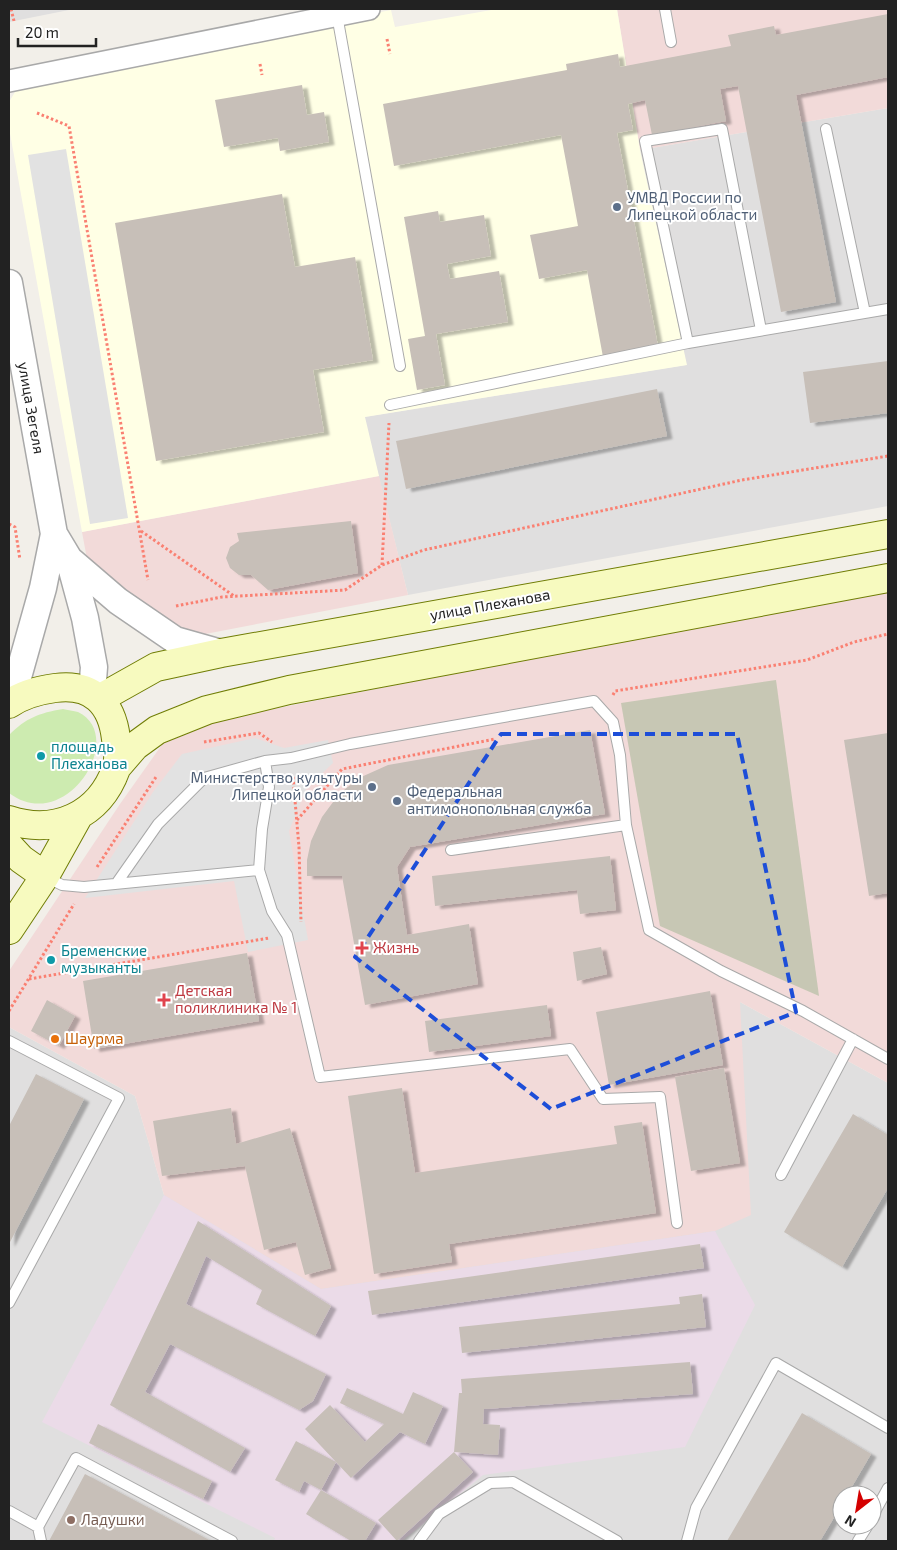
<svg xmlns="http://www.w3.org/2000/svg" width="897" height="1550" font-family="'Exo 2',sans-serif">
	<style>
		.residential { fill: #e0dfdf; fill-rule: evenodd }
		.commercial { fill: #f2dad9 }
		.industrial { fill: #ebdbe8 }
		.education { fill: #ffffe5 }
		.construction { fill: #c7c7b4 }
		.grass { fill: #cdebb0 }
		.parking { fill: #e2e2e2 }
		.building { fill: #c7bfb8; filter: url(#shadow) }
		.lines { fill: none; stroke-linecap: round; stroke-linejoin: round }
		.service-casing { stroke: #a9a9a9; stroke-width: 12 }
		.minor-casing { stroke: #a9a9a9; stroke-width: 24 }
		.tertiary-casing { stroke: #a9a9a9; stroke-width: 29 }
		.secondary-casing { stroke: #707d05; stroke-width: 30 }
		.path { stroke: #fa8072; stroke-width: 3; stroke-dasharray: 2.5 2.5; stroke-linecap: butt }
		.service { stroke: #fff; stroke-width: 10 }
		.minor { stroke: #fff; stroke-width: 21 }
		.tertiary { stroke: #fff; stroke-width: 26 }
		.secondary { stroke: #f7fabf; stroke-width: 28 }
		.marked { fill: none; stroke: #1d4ed8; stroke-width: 4; stroke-dasharray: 10 6; stroke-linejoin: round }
		.service-dot { fill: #5c6f8a; stroke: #fff; stroke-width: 2 }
		.culture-dot { fill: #0f9aa8; stroke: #fff; stroke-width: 2 }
		.health-dot { fill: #e0444e; stroke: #fff; stroke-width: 2 }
		.food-dot { fill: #e8710a; stroke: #fff; stroke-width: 2 }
		.education-dot { fill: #8d6e63; stroke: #fff; stroke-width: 2 }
		.labels { text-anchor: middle; stroke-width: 4; stroke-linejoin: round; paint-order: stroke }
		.service-label { font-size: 15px; fill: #4e5e75; stroke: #fff; text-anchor: start }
		.street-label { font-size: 15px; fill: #222; stroke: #fff }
		.culture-label { font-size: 15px; fill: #0d838f; stroke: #fff; text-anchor: start }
		.health-label { font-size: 15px; fill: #be3a42; stroke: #fff; text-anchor: start }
		.food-label { font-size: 15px; fill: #c56008; stroke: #fff; text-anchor: start }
		.education-label { font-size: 15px; fill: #785e54; stroke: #fff; text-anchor: start }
	</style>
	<defs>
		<filter id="shadow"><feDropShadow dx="5.5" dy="3" stdDeviation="1" flood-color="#0004"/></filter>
	</defs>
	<rect width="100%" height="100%" fill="#f2efe9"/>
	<path class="residential" d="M9,9H74L9,22Z
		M888,108V506L408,595L364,417L686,365L640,150Z
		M740,1002L888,1083V1541H9V1027L135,1096L164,1195ZM842,1495H872V1525H842Z"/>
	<path class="commercial" d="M617,9H888V108L640,150Z
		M379,476L408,595L200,635L147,615L87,559L82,532Z
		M888,589V1083L740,1002L751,1215L715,1231L321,1289L164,1195L135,1096L9,1027V971L120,804L166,739L207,722Z"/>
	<path class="industrial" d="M164,1195L321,1289L715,1231L755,1305L685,1447L483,1475L402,1541H274L275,1538L42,1422Z"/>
	<path class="education" d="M497,9H617L640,150L687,365L365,417L379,476L82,532L9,128V102L21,82L391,10L395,27Z"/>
	<path class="construction" d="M776,680L819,996L660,926L621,703Z"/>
	<path class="grass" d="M63,709C67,710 74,711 78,712C128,736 66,836 9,793V735C26,718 39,713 63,709Z"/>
	<path class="parking" d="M66,149L128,518L90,524L28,155Z
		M255,738L284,748L328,740L333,763L306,789L289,831L308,940L248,952L234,881L85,898L153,792L182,754Z"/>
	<path class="building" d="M888,14V77L796,95L836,302L781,312L738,86L720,89L726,121L652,135L645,100L628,104L633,130L617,133L658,346L603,357L587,270L539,279L530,235L578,226L561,135L394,166L383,104L567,70L566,64L618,54L620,67L731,46L728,35L774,26L776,35Z
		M302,85L307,115L324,112L329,142L280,151L278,138L224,147L215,100Z
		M282,194L295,267L355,257L373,360L313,370L324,432L156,461L115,223Z
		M438,211L440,222L484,215L491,256L447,264L450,279L499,271L508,322L436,334L445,385L417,390L408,339L425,336L404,217Z
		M888,361V413L810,423L803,372Z
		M657,389L667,436L406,489L396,441Z
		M351,521L358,573L268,590L251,575H239L230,568L226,558L230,547L239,541L237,533Z
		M590,730L605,814L410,847L397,867L407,935L469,924L478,984L365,1005L342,876H307V860L311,841L322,817L339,794L359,778L388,765Z
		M888,733V893L869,896L844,740Z
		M610,856L616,910L580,914L577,890L435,906L432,876Z
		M601,947L607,974L577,981L573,952Z
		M247,953L259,1021L94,1049L83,981Z
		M710,991L723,1065L609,1085L596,1012Z
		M47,1000L75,1016L59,1046L31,1031Z
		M547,1005L551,1036L429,1052L425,1021Z
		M724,1068L740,1163L691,1171L675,1077Z
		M36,1074L84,1099L9,1244V1126Z
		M402,1088L415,1173L617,1144L614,1126L642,1122L656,1213L449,1244L452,1262L374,1274L348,1096Z
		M231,1108L236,1144L290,1128L331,1268L305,1275L296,1242L264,1250L245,1166L162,1176L153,1121Z
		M853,1114L888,1135V1188L842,1267L784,1232Z
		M198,1221L331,1306L315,1336L256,1304L262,1290L206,1256L186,1304L326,1374L313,1401L299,1410L170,1344L145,1392L245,1448L230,1472L110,1405Z
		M700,1244L704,1268L372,1315L368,1291Z
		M702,1294L706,1327L462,1353L459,1327L680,1304L679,1297Z
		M690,1362L693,1394L484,1409L483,1424L500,1425L498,1455L454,1452L459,1393H462L461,1379Z
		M347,1388L403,1414L413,1392L443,1406L425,1444L400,1432L351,1478L305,1429L330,1405L365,1442L384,1424L340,1403Z
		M802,1413L871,1454L847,1495H842V1504L820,1541H727Z
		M98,1424L212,1481L203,1499L89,1443Z
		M296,1441L336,1462L321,1490L304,1481L299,1492L275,1480Z
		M454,1452L473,1472L397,1541L378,1520Z
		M85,1474L211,1541H49Z
		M321,1490L376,1523L365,1541H351L306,1514Z"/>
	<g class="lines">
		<g class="service-casing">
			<path id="service" d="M665,9L671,42
				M337,15L400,366
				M826,129L865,313
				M688,343L645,141L722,129L761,330
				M390,405L688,343L888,309
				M265,761L269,787L262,829L259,870L272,911L287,935L320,1077L570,1049L603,1099L660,1097L677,1223
				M451,850L626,825
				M46,877L62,885L84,887L259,870
				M116,884L158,824L204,778L265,761L291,758L350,744L594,701L613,722L620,755L626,825L649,930L721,971L803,1011L888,1059
				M9,1041L119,1098L9,1303
				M781,1175L853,1039
				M9,1511L38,1527
				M872,1517L888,1488
				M41,1541L38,1527L76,1458L232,1541
				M419,1541L439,1514L490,1483L513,1482L617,1541
				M687,1541L696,1508L776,1363L888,1428
				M858,1541L868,1525"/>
		</g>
		<g class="minor-casing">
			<path id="minor" d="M9,81L369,9"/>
		</g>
		<g class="tertiary-casing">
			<path id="tertiary" d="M9,283L54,534L69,559L85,618L94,667L92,693
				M69,559L118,601L175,640L221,653
				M11,702L43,588L54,534"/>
		</g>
		<g class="secondary-casing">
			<path id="secondary" d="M99,699L156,667L221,653L888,534
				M9,704C22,695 40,690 55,688C92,683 112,703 116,739C118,748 120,759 116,769C99,816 55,835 9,820
				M116,768L135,746L157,730L207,710L289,690L888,578
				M9,846L21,859L45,876
				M9,930L45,876L79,815"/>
		</g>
		<path class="path" d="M11,9L14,21
			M387,39L390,54
			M260,64L262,75
			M37,113L69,126L148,580
			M9,524L15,527L20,560
			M141,531L234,596
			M382,565L389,423
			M176,606L222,597L345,590L382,565L424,550L742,480L888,456
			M613,695L615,691L807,660L854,642L888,634
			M204,742L259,733L272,742
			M293,777L299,847L301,922
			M297,820L342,769L495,739
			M97,867L156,777
			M29,979L269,938
			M9,1011L74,904"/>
		<use href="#service" class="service"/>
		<use href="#minor" class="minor"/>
		<use href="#tertiary" class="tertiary"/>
		<use href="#secondary" class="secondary"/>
	</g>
	<path class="marked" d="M501,734H737L796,1012L551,1109L355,957Z"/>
	<g class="service-dot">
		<circle cx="617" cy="207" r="5"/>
		<circle cx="372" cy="787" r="5"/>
		<circle cx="397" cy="801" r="5"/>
	</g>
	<g class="culture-dot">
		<circle cx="41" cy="756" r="5"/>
		<circle cx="51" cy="960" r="5"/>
	</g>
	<g class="health-dot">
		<path d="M359.5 940.5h5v5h5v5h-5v5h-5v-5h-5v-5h5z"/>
		<path d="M161.5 992.5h5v5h5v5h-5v5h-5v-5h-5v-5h5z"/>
	</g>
	<circle class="food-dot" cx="55" cy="1039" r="5"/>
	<circle class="education-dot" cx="71" cy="1520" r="5"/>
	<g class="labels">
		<g class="service-label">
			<text x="627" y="203">УМВД России по<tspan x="627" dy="17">Липецкой области</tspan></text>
			<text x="362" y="783" text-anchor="end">Министерство культуры<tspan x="362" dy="17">Липецкой области</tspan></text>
			<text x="407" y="797">Федеральная<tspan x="407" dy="17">антимонопольная служба</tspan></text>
		</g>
		<g class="street-label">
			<text transform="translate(31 408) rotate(80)" y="5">улица Зегеля</text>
			<text transform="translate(490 605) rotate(-10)" y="5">улица Плеханова</text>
		</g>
		<g class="culture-label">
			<text x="51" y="752">площадь<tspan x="51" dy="17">Плеханова</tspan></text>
			<text x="61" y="956">Бременские<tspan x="61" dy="17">музыканты</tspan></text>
		</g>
		<g class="health-label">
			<text x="373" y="953">Жизнь</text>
			<text x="175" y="996">Детская<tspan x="175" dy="17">поликлиника № 1</tspan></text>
		</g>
		<g class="food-label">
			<text x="65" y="1044">Шаурма</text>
		</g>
		<g class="education-label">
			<text x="81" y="1525">Ладушки</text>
		</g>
	</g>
	<rect width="897" height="1550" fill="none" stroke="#222222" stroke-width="20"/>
	<g transform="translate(857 1510) rotate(211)"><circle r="24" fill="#ffffff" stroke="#a7a7a7"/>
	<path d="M0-4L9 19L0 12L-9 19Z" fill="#d40000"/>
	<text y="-8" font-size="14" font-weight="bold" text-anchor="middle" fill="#222222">N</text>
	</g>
	<path d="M18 38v8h78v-8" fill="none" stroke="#222222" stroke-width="2.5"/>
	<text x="25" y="38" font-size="15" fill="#222222" stroke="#ffffff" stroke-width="4" paint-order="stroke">20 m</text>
</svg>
